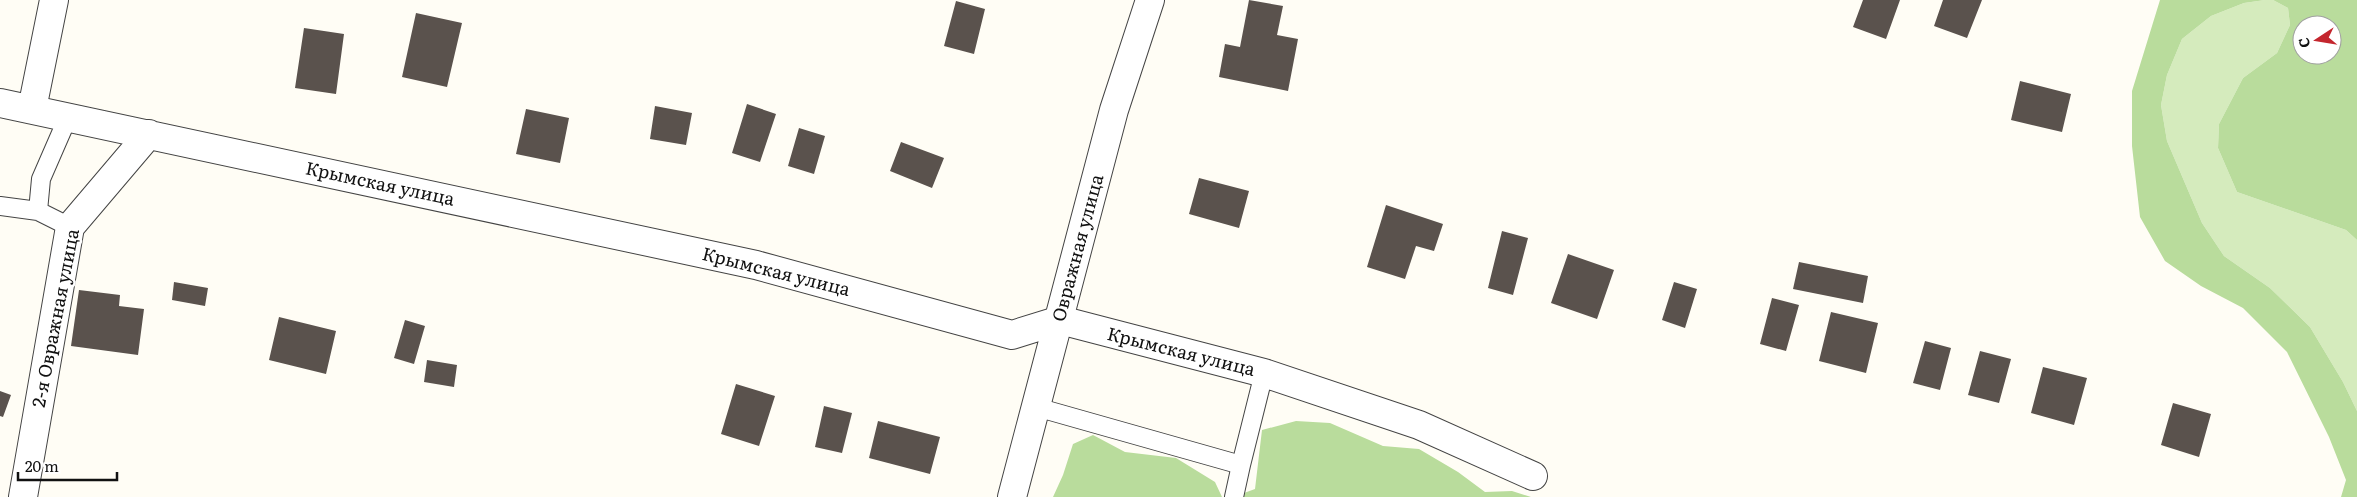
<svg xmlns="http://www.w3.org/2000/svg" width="2357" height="497" font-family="Literata,serif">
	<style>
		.green { fill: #d5ebbd }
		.forest { fill: #b9dc9c; fill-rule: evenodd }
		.building { fill: #5a524d }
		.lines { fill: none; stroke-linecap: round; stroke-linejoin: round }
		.lane-casing { stroke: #444; stroke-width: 20 }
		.street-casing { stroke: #444; stroke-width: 30 }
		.lane { stroke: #fff; stroke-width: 18 }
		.street { stroke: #fff; stroke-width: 28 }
		.labels { text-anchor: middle; stroke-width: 5; stroke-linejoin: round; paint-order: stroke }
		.street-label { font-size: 18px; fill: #111; stroke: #fff }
	</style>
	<rect width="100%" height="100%" fill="#fffdf5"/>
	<path class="green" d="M2265,0H2273L2288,8L2290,25L2277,53L2243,78L2219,124L2218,148L2237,192L2346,230L2357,240V411L2343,382L2310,327L2270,288L2224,256L2202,223L2167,141L2161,105L2167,75L2182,39L2211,16L2244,3Z"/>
	<path class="forest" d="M2160,0H2265L2244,3L2211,16L2182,39L2167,75L2161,105L2167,141L2202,223L2224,256L2270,288L2310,327L2343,382L2357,411V497H2341L2346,480L2329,437L2287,352L2243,308L2201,286L2165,261L2140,217L2132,146V91Z
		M2273,0H2357V240L2346,230L2237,192L2218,148L2219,124L2243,78L2277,53L2290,25L2288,8ZM2302,25H2332V55H2302Z
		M1296,421L1330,423L1383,446L1419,449L1458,472L1485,492L1512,491L1531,497H1233L1255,489L1262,430Z
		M1093,435L1125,452L1176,458L1215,482L1222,497H1053L1063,475L1073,444Z"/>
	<path class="building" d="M1249,0L1283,6L1277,35L1298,39L1288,91L1219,77L1225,44L1240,47Z
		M1863,0H1900L1886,39L1853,27Z
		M1943,0H1982L1967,38L1934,26Z
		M956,1L985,9L974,54L944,46Z
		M416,13L462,23L447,87L402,77Z
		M304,28L344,34L336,94L295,88Z
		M2020,81L2071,94L2062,132L2011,120Z
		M747,104L776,114L760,162L732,153Z
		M655,106L692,113L686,145L650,139Z
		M526,109L569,118L560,163L516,154Z
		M799,128L825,136L814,174L788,166Z
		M901,142L944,158L932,188L890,171Z
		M1199,178L1249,191L1239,228L1189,214Z
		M1386,205L1443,224L1434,251L1416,246L1405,279L1367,267Z
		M1502,231L1528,238L1513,295L1488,288Z
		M1568,254L1614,270L1597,319L1551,303Z
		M1799,262L1868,276L1863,303L1793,289Z
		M174,282L208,288L205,306L172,300Z
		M1674,282L1697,289L1685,328L1662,320Z
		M79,290L120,295L119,306L144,309L138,355L71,346Z
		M1772,298L1799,305L1786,351L1760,344Z
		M1831,312L1878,323L1866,373L1819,361Z
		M279,317L336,331L326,374L269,360Z
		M405,320L425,326L414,364L394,358Z
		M1925,341L1951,348L1940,390L1913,383Z
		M1980,351L2011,359L1999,403L1968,395Z
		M427,360L457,365L454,387L424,382Z
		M2043,367L2087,378L2074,425L2031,413Z
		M736,384L775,396L759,446L721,434Z
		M0,391L11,395L3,417L0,416Z
		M2173,403L2211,414L2199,457L2161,445Z
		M824,406L852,413L842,453L815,447Z
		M878,421L940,437L930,474L869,458Z"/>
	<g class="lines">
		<g class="lane-casing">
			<path id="lane" d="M68,117L41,179L38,211L70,227
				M0,206L38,211
				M1036,407L1241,465L1234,497
				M1241,465L1264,373"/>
		</g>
		<g class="street-casing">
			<path id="street" d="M0,103L756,265L1012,335L1060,320L1264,373L1419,425L1533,476
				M32,109L54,0
				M23,497L70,227L149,134
				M1012,497L1114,110L1150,0"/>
		</g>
		<use href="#lane" class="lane"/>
		<use href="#street" class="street"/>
	</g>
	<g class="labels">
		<g class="street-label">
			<text transform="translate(380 184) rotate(12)" y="6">Крымская улица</text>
			<text transform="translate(1078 248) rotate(-75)" y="6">Овражная улица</text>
			<text transform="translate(776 272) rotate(14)" y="6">Крымская улица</text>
			<text transform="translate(56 318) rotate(-79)" y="6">2-я Овражная улица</text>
			<text transform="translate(1181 352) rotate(14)" y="6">Крымская улица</text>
		</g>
	</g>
	<g transform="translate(2317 40) rotate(258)"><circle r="24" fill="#ffffff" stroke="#a0a0a0"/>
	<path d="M0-4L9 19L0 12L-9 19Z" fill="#c4262e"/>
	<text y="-8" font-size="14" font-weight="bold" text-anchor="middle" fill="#111111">С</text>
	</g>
	<path d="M18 472v8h99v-8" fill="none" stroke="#111111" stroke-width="2.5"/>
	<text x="25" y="472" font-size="15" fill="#111111" stroke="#ffffff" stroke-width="4" paint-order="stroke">20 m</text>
</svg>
